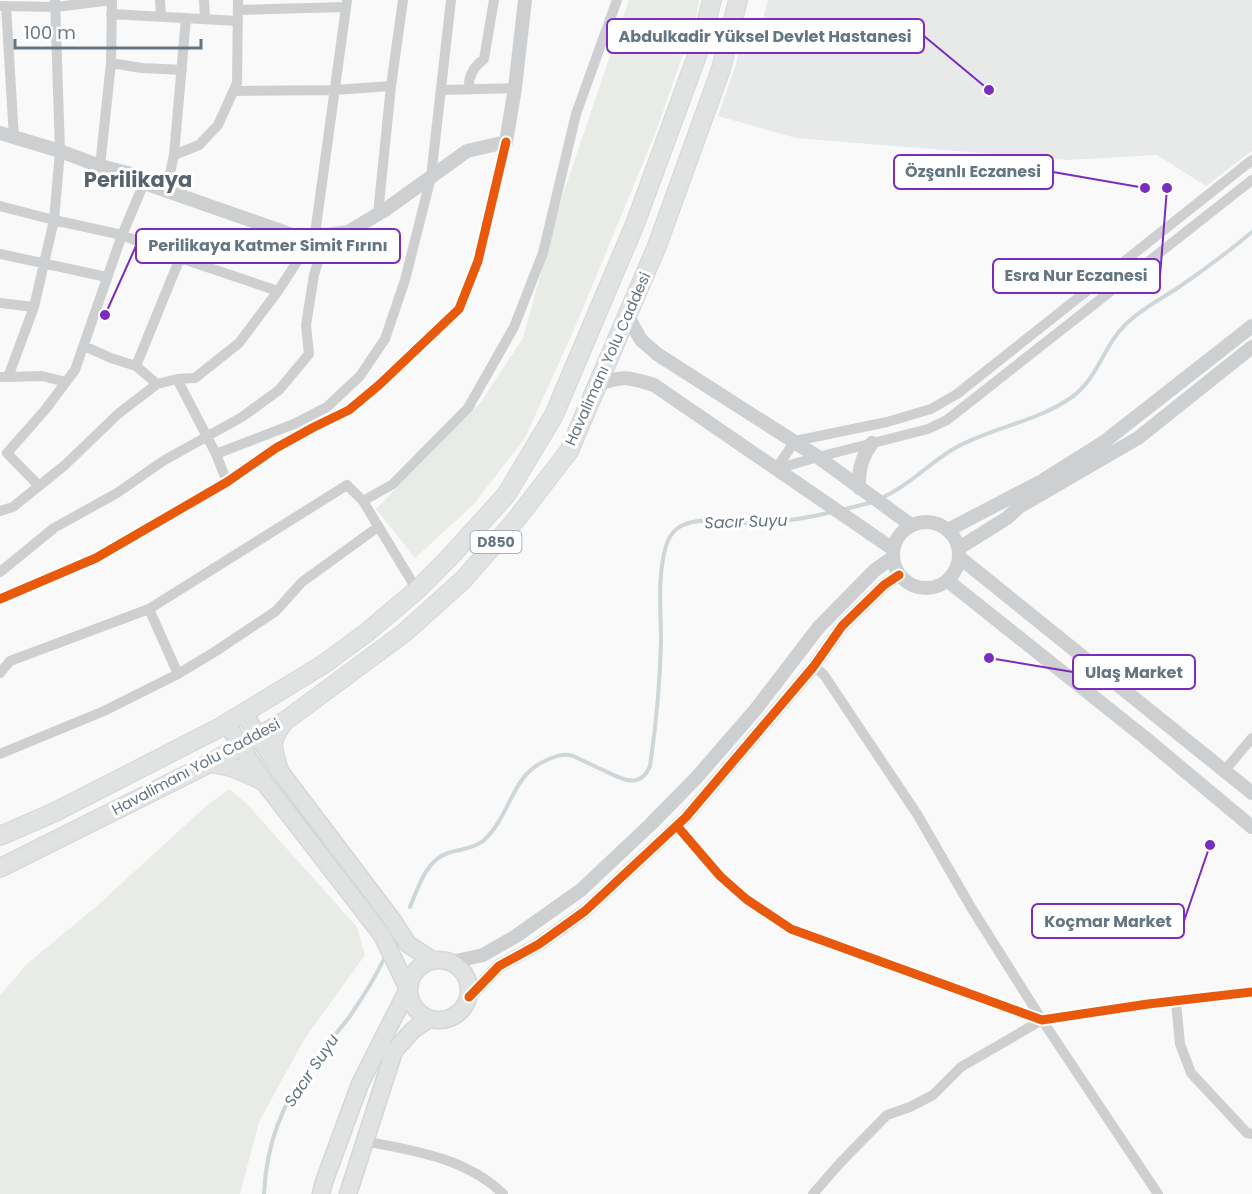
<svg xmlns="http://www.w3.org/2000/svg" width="1252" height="1194" font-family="Poppins,sans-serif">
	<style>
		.built { fill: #e8e9e9 }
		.green { fill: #e8ebe6 }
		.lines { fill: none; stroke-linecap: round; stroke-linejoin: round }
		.stream { stroke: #ced6d9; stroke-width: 4 }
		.secondary-casing { stroke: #d5d6d7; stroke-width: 19 }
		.trunk-casing { stroke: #d5d6d6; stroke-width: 20 }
		.minor { stroke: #cecfd0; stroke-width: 10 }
		.tertiary { stroke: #cecfd0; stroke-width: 14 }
		.secondary { stroke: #e1e2e2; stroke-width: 16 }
		.trunk { stroke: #e1e2e2; stroke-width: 18 }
		.cycleway-casing { stroke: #fff; stroke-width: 13 }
		.cycleway { stroke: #e8590c; stroke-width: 9 }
		.labels { text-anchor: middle; stroke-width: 6; stroke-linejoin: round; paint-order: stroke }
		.shield { fill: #fff; stroke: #939fa8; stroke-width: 1.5 }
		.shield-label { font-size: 14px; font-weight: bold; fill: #657683 }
		.street-label { font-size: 15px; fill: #657683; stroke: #fff }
		.water-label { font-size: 16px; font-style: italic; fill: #60757c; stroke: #fff }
		.district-label { font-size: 21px; font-weight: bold; fill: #57646e; stroke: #fff }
		.leader { fill: none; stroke: #7b2cbf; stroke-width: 2 }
		.callout-dot { fill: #7b2cbf; stroke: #fff; stroke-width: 2 }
		.callout { fill: #fff; stroke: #7b2cbf; stroke-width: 2 }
		.callout-label { font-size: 16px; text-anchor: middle; font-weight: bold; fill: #657683 }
	</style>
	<rect width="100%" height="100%" fill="#f9f9f9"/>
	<path class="built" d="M768,0H1252V151L1206,186L1157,155L1068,160L796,138L718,116L736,64L740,45L755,51Z"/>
	<path class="green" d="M629,0H699L697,13L657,129L576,325L525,438L473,505L415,558L376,509L481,402L523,338L562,197Z
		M229,789L246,803L357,927L365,955L305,1038L259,1122L240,1194H0V995L27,964L98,905L205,807Z"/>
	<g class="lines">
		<path class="stream" d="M879,499C908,487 929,463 955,448C992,427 1037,422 1072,397C1099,377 1103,346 1126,324C1141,309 1161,299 1179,287C1204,270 1228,252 1252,232
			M842,510L873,502
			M410,907C418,888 426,860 448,853C460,849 473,849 483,841C512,815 510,775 547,760C556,756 563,753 573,756C584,761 594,766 605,771C622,779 640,790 650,766C656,725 660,684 661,642C661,611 657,577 666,546C669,536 676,527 686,524C705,517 726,523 746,523C775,523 804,519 832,512
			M264,1194C266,1145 283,1101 312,1063C324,1047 338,1032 350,1016C363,997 375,978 385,957"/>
		<g class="secondary-casing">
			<path id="secondary" d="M244,713L279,770L391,918L408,944L432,960
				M227,724L263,781L382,935L408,989L360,1084L324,1182L321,1194
				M409 990a30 30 0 1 1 60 0a30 30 0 1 1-60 0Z
				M348,1194L394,1051L413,1030L429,1019"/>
		</g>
		<g class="trunk-casing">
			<path id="trunk" d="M210,763C233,766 242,771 263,781
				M279,770C272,747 269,742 284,722
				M0,836L55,812L219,728L324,664L366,633L417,590L448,559L506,495L554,415L635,224L698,53L712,0
				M0,868L210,763L285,721L404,633L463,580L515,521L569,451L657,246L721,69L738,0"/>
		</g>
		<path class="minor" d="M160,0L161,16
			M204,0L205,19
			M1,6L56,7L112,0
			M6,6L14,138
			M238,10L345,7
			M111,14L238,21
			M111,63L142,68L182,70
			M469,89C468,75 474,67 484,59L494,0
			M441,90L515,88
			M234,91L335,90L391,86
			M174,155L186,18
			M100,166L111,63L112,0
			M166,191L174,155L199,145L218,125L237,83L238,0
			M0,206L54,220L122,235L180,258L278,291
			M378,214L391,86L403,0
			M0,254L107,277
			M0,303L34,307
			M84,346L111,358L136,366L157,384
			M136,366L180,258
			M0,377H8L34,307L54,220L60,151L55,0
			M8,377L42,376L66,382
			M177,379L216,454L227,482
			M216,454L294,424L327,407L360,376L385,339L405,280L431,177L451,0
			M776,469L795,441L887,422L931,409L957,394L1252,160
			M776,469L818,457L928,429L947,420L1252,180
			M39,486L7,453L45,410L75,370L122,235L144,183
			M0,511L13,507L65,465L118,414L157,384L177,379L195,378L239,343L278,291L315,234L347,0
			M0,572L54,528L117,493L163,461L242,417L279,390L309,354L306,325L314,275L326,235
			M417,590L363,501L393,484L468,408L514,327L543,253L576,114L617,0
			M0,599L96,558L227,482L276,448L314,427L349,410L379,385L459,309L478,261L506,142
			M149,609L178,674
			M814,666L824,675L917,814L972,909L1042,1020L1158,1194
			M0,673L10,661L149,609L347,485L363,501
			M0,754L104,711L178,674L216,651L276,611L302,582L378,527
			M1225,770L1252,738
			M677,826L720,876L746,899L791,929L1042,1020L1148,1004L1252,992
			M1176,1002L1180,1044L1191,1073L1247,1133L1252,1134
			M364,1141C412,1150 467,1158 503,1194
			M813,1194L840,1163L887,1115L910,1107L933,1095L961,1067L1042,1020"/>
		<path class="tertiary" d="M0,133L60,151L100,166L132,174L144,183L304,239L315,234L326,235L348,232L385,210L467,151L506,142L515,88L525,0
			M627,315L641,340L657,354L818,457L911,525
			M597,385C622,375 629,377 654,385L893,549
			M859,488C858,471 862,456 872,443
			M893 555a33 33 0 1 1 66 0a33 33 0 1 1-66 0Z
			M948,530L1042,481L1104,442L1252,326
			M959,548L1007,518L1019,507L1138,438L1252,347
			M959,557L1252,793
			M948,581L1144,737L1252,827
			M452,962L483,955L516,936L581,890L651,824L697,777L756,709L818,628L875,570L892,558
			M469,997L499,966L539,944L585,911L686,817L814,666L842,626L884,585L899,575"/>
		<use href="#secondary" class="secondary"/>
		<use href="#trunk" class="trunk"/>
		<g class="cycleway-casing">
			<path id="cycleway" d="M0,599L96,558L227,482L276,448L314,427L349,410L379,385L459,309L478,261L506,142
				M677,826L720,876L746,899L791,929L1042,1020L1148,1004L1252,992
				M469,997L499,966L539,944L585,911L686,817L814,666L842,626L884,585L899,575"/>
		</g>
		<use href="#cycleway" class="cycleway"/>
	</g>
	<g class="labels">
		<rect class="shield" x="470.5" y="531" width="51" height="22" rx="4.5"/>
		<g class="shield-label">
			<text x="496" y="547">D850</text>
		</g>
		<g class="street-label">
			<text transform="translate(608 359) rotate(-66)" y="5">Havalimanı Yolu Caddesi</text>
			<text transform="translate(196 767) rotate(-28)" y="5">Havalimanı Yolu Caddesi</text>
		</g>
		<g class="water-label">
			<text transform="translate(746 521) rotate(-2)" y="6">Sacır Suyu</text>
			<text transform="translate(311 1070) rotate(-56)" y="6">Sacır Suyu</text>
		</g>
		<g class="district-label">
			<text x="138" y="187">Perilikaya</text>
		</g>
	</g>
	<path class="leader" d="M989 90L924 36M1145 188L1053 172M105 315L136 246M1167 188L1160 276M989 658L1073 672M1210 845L1184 921"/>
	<g class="callout-dot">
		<circle cx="989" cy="90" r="6"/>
		<circle cx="1145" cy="188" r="6"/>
		<circle cx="105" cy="315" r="6"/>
		<circle cx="1167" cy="188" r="6"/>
		<circle cx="989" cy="658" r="6"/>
		<circle cx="1210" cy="845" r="6"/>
	</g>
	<g class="callout">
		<rect x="607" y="19" width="317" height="34" rx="6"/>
		<rect x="894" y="155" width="159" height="34" rx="6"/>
		<rect x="136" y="229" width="264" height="34" rx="6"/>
		<rect x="993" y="259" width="167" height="34" rx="6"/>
		<rect x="1073" y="655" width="122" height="34" rx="6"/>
		<rect x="1032" y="904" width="152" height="34" rx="6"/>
	</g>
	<g class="callout-label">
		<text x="765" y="42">Abdulkadir Yüksel Devlet Hastanesi</text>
		<text x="973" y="177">Özşanlı Eczanesi</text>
		<text x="268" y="251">Perilikaya Katmer Simit Fırını</text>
		<text x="1076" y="281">Esra Nur Eczanesi</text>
		<text x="1134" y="678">Ulaş Market</text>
		<text x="1108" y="927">Koçmar Market</text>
	</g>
	<path d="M15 39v9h186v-9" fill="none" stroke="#657683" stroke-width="3"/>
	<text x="24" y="39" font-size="18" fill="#657683" stroke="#ffffff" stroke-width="4.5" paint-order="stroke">100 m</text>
</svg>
